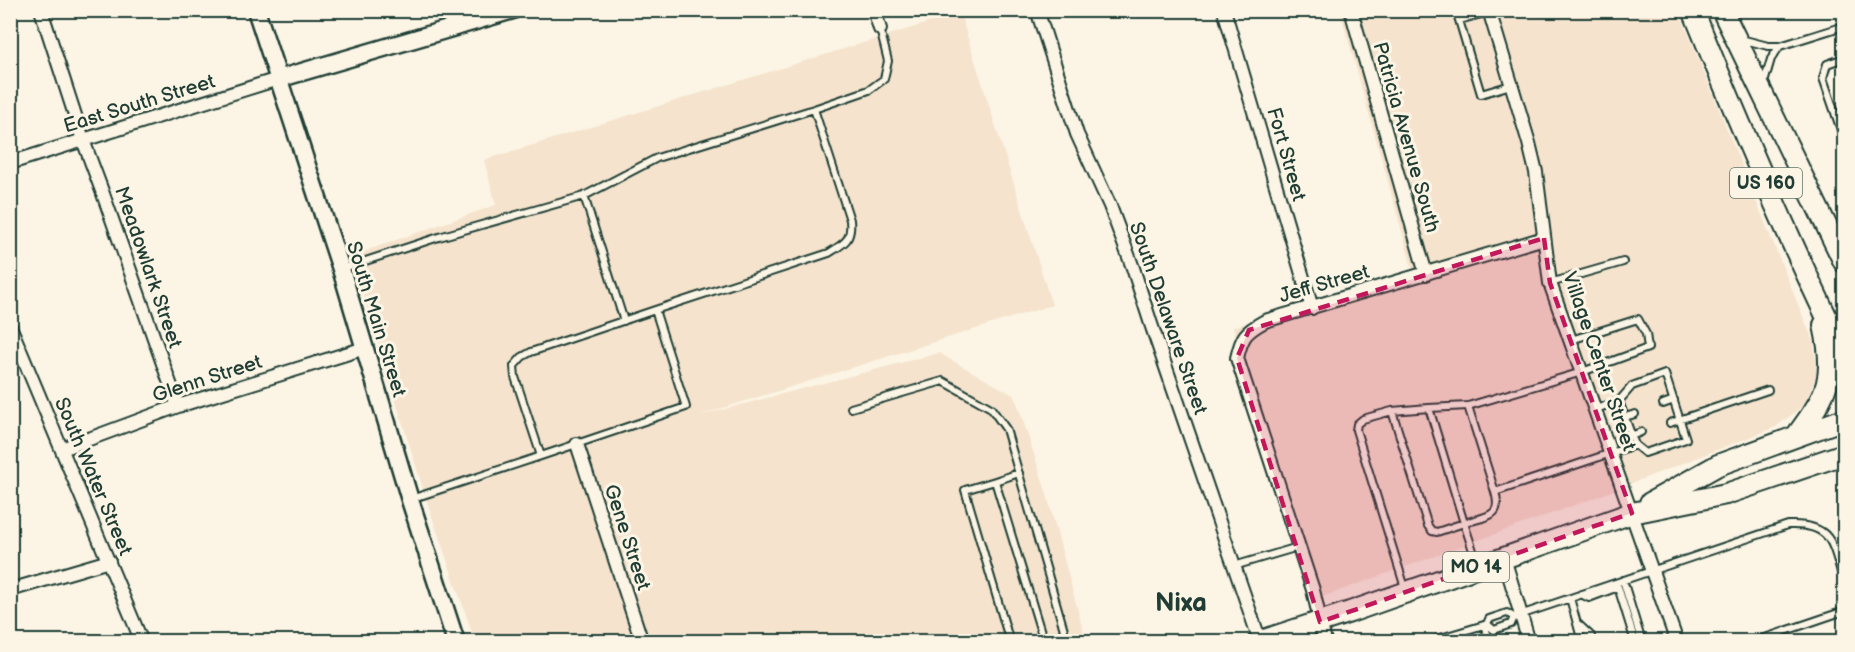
<svg xmlns="http://www.w3.org/2000/svg" width="1855" height="652" font-family="'Balsamiq Sans',sans-serif">
	<style>
		.built { fill: #f5e3cd }
		.lines { fill: none; stroke-linecap: round; stroke-linejoin: round }
		.lane-casing { stroke: #1f3d34; stroke-width: 10 }
		.street-casing { stroke: #1f3d34; stroke-width: 16 }
		.secondary-casing { stroke: #1f3d34; stroke-width: 21 }
		.primary-casing { stroke: #1f3d34; stroke-width: 24 }
		.lane { stroke: #fcf5e5; stroke-width: 6 }
		.street { stroke: #fcf5e5; stroke-width: 12 }
		.secondary { stroke: #fcf5e5; stroke-width: 16 }
		.primary { stroke: #fcf5e5; stroke-width: 20 }
		.marked { fill: #c2185b; fill-opacity: 0.2; stroke: #c2185b; stroke-width: 4.5; stroke-dasharray: 12 8; stroke-linejoin: round }
		.labels { text-anchor: middle; stroke-width: 6; stroke-linejoin: round; paint-order: stroke }
		.shield { fill: #fcf5e5; stroke: #617469; stroke-width: 1.5 }
		.shield-label { font-size: 18px; font-weight: bold; fill: #1f3d34 }
		.street-label { font-size: 20px; fill: #1f3d34; stroke: #fcf5e5 }
		.district-label { font-size: 26px; font-weight: bold; fill: #1f3d34; stroke: #fcf5e5 }
	</style>
	<rect width="100%" height="100%" fill="#fcf5e5"/>
	<filter id="ink" filterUnits="userSpaceOnUse"><feTurbulence type="fractalNoise" baseFrequency=".0167" numOctaves="2"/><feDisplacementMap in="SourceGraphic" scale="12" xChannelSelector="R" yChannelSelector="G"/><feConvolveMatrix kernelMatrix="1 2 1 2 8 2 1 2 1" color-interpolation-filters="sRGB"/></filter>
	<g filter="url(#ink)">
		<path class="built" d="M1340,11H1679L1813,341L1818,372L1804,405L1776,427L1586,501L1322,597L1233,327L1413,271Z
			M960,13L1052,305L698,416L939,353L1015,396L1046,491L1086,641L650,642L648,637L634,642L475,641L428,505L351,256L496,205L484,160Z"/>
		<g class="lines">
			<g class="lane-casing">
				<path id="lane" d="M1456,10L1481,94L1511,85
					M1459,20L1489,12
					M1741,39L1768,46H1780L1844,26
					M1844,58L1827,64L1823,78L1842,133L1844,134
					M1764,83L1771,59L1780,46
					M584,196L624,321
					M341,269L439,237L584,196L657,158L814,109
					M1550,283L1623,262
					M1571,340L1638,319L1646,334L1648,348L1582,372L1468,406L1495,492L1635,445L1619,401L1596,409
					M1619,401L1632,386L1665,374L1686,439L1645,453L1635,445
					M1663,404L1674,400
					M851,408L943,381L991,408L1006,429L1064,630L1057,642
					M1429,408L1468,406
					M1392,411L1429,408L1464,523C1486,516 1503,518 1495,492
					M1625,417L1635,414
					M1670,423L1768,390
					M1631,436L1641,432
					M541,456L686,407L655,310L829,253C845,243 852,240 850,220L814,109L869,90L884,79L888,61L880,29
					M995,481L1019,473
					M411,499L541,456L515,377L514,366L522,357L531,352L655,310
					M1234,566L1298,547
					M1623,580L1642,642
					M1406,591L1356,430L1357,424L1363,419L1392,411L1428,526L1432,531L1437,532L1464,523L1477,563
					M1581,594L1589,598L1618,587L1635,642
					M1570,598L1582,642
					M1514,617L1788,525C1834,523 1832,545 1844,582
					M1577,623L1591,636L1592,642
					M1484,625L1490,642
					M1010,642L965,490L995,481L1044,642
					M1427,642L1484,625L1487,624L1489,619L1507,613L1514,617L1511,624L1494,630L1487,624
					M1753,642L1844,611"/>
			</g>
			<g class="street-casing">
				<path id="street" d="M41,10L83,140L102,191L178,406
					M874,10L880,29
					M1037,10L1077,134L1110,206L1133,268L1151,324L1260,641
					M1224,10L1312,308
					M1351,10L1426,274
					M1489,10L1529,143L1536,172L1550,283L1677,642
					M10,163L278,79
					M10,326L142,642
					M577,444L642,642
					M62,449L178,406L365,348
					M1504,558L1529,642
					M10,590L109,561
					M1325,642L1313,590L1237,358C1242,336 1245,332 1265,321L1544,238"/>
			</g>
			<g class="secondary-casing">
				<path id="secondary" d="M256,10L341,269L410,500L456,642
					M278,79L513,10"/>
			</g>
			<g class="primary-casing">
				<path id="primary" d="M1693,10C1740,126 1789,241 1844,353
					M1722,10L1844,262
					M1797,435C1828,393 1836,378 1824,325
					M1650,503L1718,465L1844,419
					M1258,642L1350,612L1632,513L1726,494L1844,454"/>
			</g>
			<use href="#lane" class="lane"/>
			<use href="#street" class="street"/>
			<use href="#secondary" class="secondary"/>
			<use href="#primary" class="primary"/>
		</g>
	</g>
	<path class="marked" d="M1544,238L1550,283L1632,513L1320,622L1237,358L1249,330Z"/>
	<g class="labels">
		<g class="shield">
			<rect x="1730" y="168" width="72" height="30" rx="4.5"/>
			<rect x="1443" y="552" width="66" height="30" rx="4.5"/>
		</g>
		<g class="shield-label">
			<text x="1766" y="189">US 160</text>
			<text x="1476" y="573">MO 14</text>
		</g>
		<g class="street-label">
			<text transform="translate(139 103) rotate(-17)" y="7">East South Street</text>
			<text transform="translate(1407 137) rotate(74)" y="7">Patricia Avenue South</text>
			<text transform="translate(1287 154) rotate(74)" y="7">Fort Street</text>
			<text transform="translate(149 267) rotate(71)" y="7">Meadowlark Street</text>
			<text transform="translate(1324 283) rotate(-16)" y="7">Jeff Street</text>
			<text transform="translate(1169 318) rotate(71)" y="7">South Delaware Street</text>
			<text transform="translate(377 319) rotate(73)" y="7">South Main Street</text>
			<text transform="translate(1600 361) rotate(71)" y="7">Village Center Street</text>
			<text transform="translate(207 378) rotate(-18)" y="7">Glenn Street</text>
			<text transform="translate(94 476) rotate(67)" y="7">South Water Street</text>
			<text transform="translate(628 537) rotate(72)" y="7">Gene Street</text>
		</g>
		<g class="district-label">
			<text x="1181" y="611">Nixa</text>
		</g>
	</g>
	<rect width="1855" height="652" fill="none" stroke="#fcf5e5" stroke-width="36"/>
	<rect x="18" y="18" width="1819" height="616" fill="none" stroke="#1f3d34" stroke-width="2" filter="url(#ink)"/>
</svg>
